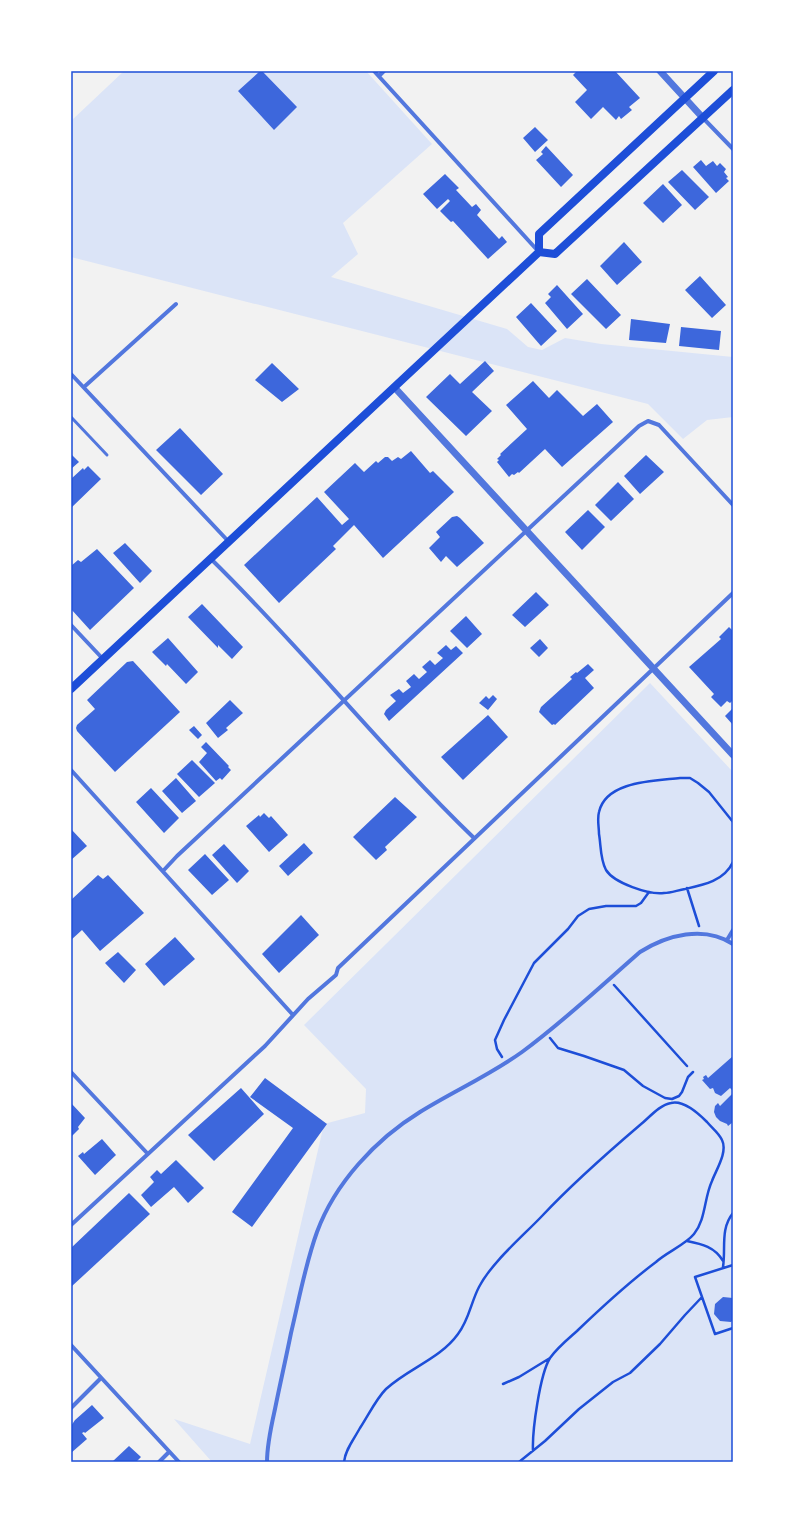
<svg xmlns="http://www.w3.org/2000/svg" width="804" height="1533" font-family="'Source Sans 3',sans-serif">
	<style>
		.green { fill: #dbe4f7 }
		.building { fill: #3d67dc }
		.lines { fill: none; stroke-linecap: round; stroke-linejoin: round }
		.path { stroke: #1d4ed8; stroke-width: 2.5 }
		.service { stroke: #5277de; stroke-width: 3 }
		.minor { stroke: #5277de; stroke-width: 4 }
		.tertiary { stroke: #5277de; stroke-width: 7 }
		.secondary { stroke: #1d4ed8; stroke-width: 8 }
		.neatline { fill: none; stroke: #1d4ed8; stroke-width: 1.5 }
	</style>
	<rect width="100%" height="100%" fill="#f2f2f2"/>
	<path class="green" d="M124,71H366L432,144L343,223L358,254L331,277L507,329L528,347L542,350L565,338L601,344L733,357V417L707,420L683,439L648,404L71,257V121Z
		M650,683L733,772V1462H212L174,1419L250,1444L324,1124L365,1113L366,1089L304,1025Z"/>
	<path class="building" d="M260,71H262L297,107L274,130L238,91Z
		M577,71H615L640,98L629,107L632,110L621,119L619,116L616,120L603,107L591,119L575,102L587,90L573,75Z
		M535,127L548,140L535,152L523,138Z
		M546,146L573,175L561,187L536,160L543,154L541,152Z
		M701,160L706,166L713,161L717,166L720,163L726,169L724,172L728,177L726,178L729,181L716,193L693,167Z
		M682,170L709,197L695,210L668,182Z
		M445,174L459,188L456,190L472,207L476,204L481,210L477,215L499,239L502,236L507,242L488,259L453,221L451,222L440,211L450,201L448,199L437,209L423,194Z
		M663,184L682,205L663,223L643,203Z
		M624,242L642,262L617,285L600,266Z
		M700,276L726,305L712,318L685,290Z
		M587,279L621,315L606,329L571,294Z
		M557,285L583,314L567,329L545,303L551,297L548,294Z
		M531,303L557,331L541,346L516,317Z
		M631,319L670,324L666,343L629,340Z
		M681,327L721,331L719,350L679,346Z
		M485,361L494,371L472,392L492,411L466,436L426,397L450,374L460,384Z
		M272,363L299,389L282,402L255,380Z
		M533,381L549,398L557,390L583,416L597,404L613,422L562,467L545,449L519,473L518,472L514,475L512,474L509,477L497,462L499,460L497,459L501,455L500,454L527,429L506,405Z
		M180,428L223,474L201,495L156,450Z
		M411,451L430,473L433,471L454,492L383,558L354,525L333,546L336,549L279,603L244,565L317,497L342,525L349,519L324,492L355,463L364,472L376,461L378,463L385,457H388L392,461L398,457L401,459Z
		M71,454L79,462L71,469Z
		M646,455L664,472L640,494L624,476Z
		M88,466L101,479L71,508V479L83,468L84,470Z
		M618,482L634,499L611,521L595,505Z
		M588,510L605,527L582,550L565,532Z
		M457,516L460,518L484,543L457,567L446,556L441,562L429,548L440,537L436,532L452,517Z
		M125,543L152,571L140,583L113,553Z
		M97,549L134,588L90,630L71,609V566L78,560L81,562Z
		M536,592L549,605L525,627L512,615Z
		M202,604L243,647L232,659L218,645V648L188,617Z
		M466,616L482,634L467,648L450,631Z
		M729,627L733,631V700L730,703L727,701L721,707L711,697L714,694L689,667L721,639L719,637Z
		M168,638L198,672L186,684L167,664L166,666L152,652Z
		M540,639L548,648L539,657L530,648Z
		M446,645L451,650L456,646L463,653L389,721L384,714L386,710L396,701L390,695L399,689L403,693L411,687L406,681L414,674L419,679L427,672L422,667L430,660L435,665L443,658L437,653Z
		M133,661L180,712L115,772L77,731L76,728L77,725L95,709L87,700L127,662Z
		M588,664L594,670L585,678L594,688L555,725L554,724L552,725L539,712L541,707L572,679L570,677L576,672L577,673Z
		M493,695L497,699L488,710L479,703L486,696L489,699Z
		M230,700L243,713L226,728L228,730L218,738L206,723Z
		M733,708V725L725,716Z
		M488,715L508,737L463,780L441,757Z
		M194,726L202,735L198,739L189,730Z
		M206,742L229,766L228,767L231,770L222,780L220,778L216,781L199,762L207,753L201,747Z
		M192,760L215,783L199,797L177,774Z
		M176,778L196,801L182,813L162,791Z
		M151,788L179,818L164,833L136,802Z
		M395,797L417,817L385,847L387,850L376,860L353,837Z
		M264,813L269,818L271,816L288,835L269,852L246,826L259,815L260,817Z
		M71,829L87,846L71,860Z
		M304,843L313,853L288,876L279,866Z
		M224,844L249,871L237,883L212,855Z
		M205,854L229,880L212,895L188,870Z
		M98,875L103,879L108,875L144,913L100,951L82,930L71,940V900Z
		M301,915L319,935L279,973L262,954Z
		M175,937L195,959L164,986L145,964Z
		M118,952L136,970L124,983L105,963Z
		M733,1056V1091L730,1088L721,1096L715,1093L713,1088L710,1089L702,1080L704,1079L703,1077L706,1075L708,1078Z
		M265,1078L327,1124L252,1227L232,1212L293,1128L250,1097Z
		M241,1088L264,1114L214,1161L188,1135Z
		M733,1093V1122L728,1126L727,1124L720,1121L716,1117L714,1112L715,1106L718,1103L720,1106Z
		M71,1103L85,1118L78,1127L79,1129L71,1137Z
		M102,1139L116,1155L95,1175L78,1156L83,1152L84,1154Z
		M176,1160L204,1188L188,1203L174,1187L151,1207L141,1195L154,1182L150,1177L157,1170L161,1174Z
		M129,1193L150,1214L71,1287V1248Z
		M723,1297L733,1298V1320L731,1322L720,1321L714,1314L715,1304Z
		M92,1405L104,1418L85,1433L84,1432L82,1433L87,1439L71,1453V1426L75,1420Z
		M129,1446L141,1457L136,1462H112Z"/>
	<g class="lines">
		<path class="path" d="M733,822L709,792L698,783L690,778H680C654,781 606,781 599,812C597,819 599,827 599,834C601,845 600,859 606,870C614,883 649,895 664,893C671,893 678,890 685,889C704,885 724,881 733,862
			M687,888L699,926
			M614,985L687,1066
			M550,1038L558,1048L584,1056L624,1070L643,1086L665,1098L672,1099L679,1096L682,1092L688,1077L693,1072
			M502,1057L497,1049L495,1040L504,1020L534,963L568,929L578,916L589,909L606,906H636L641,903L649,892
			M687,1241C702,1244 715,1247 723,1261
			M733,1265L695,1277L715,1334L733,1328
			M723,1267C726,1248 720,1229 733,1213
			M503,1384L519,1377L550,1358
			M344,1462C345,1450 354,1439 360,1428C368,1416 376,1399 386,1389C409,1368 440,1359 458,1334C469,1320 471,1302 479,1287C492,1262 523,1236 542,1216C573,1183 606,1154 640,1125C649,1118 659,1105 671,1103C684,1100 698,1113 707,1122C712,1128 719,1133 722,1140C728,1152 716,1170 712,1181C704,1198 706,1219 694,1234C685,1245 667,1252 656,1262C628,1283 602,1307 577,1331C568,1339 557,1348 550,1358C540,1374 532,1431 533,1451
			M519,1462L545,1441L579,1409L613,1382L630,1373L660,1344L685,1315L702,1297"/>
		<path class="service" d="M71,417L107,455"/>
		<path class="minor" d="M374,71L538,251
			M379,76L384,71
			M703,118L733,149
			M71,374L229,542
			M84,387L176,304
			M211,559C302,648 382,749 474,838
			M71,625L103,659
			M71,770L293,1015
			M163,871L177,856L639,426L648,421L659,425L733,505
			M727,940L733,930
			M71,1072L147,1153
			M71,1225L265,1046L308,999L336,975L338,968L733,593
			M71,1345L179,1462
			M71,1408L101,1378
			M159,1462L169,1452
			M267,1462C267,1444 271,1427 275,1409C280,1384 286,1358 291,1333C299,1300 305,1265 317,1232C335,1183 376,1139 420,1112C454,1091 490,1075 522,1052C563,1022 601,986 640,952C667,935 704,925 733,944"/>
		<path class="tertiary" d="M660,71L703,118
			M395,388L733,755"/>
		<path class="secondary" d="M539,252L555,254L733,90
			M71,689L539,252V234L714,71"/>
	</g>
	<rect width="804" height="1533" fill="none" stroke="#ffffff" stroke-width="144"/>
	<rect x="72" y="72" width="660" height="1389" class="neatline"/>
</svg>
